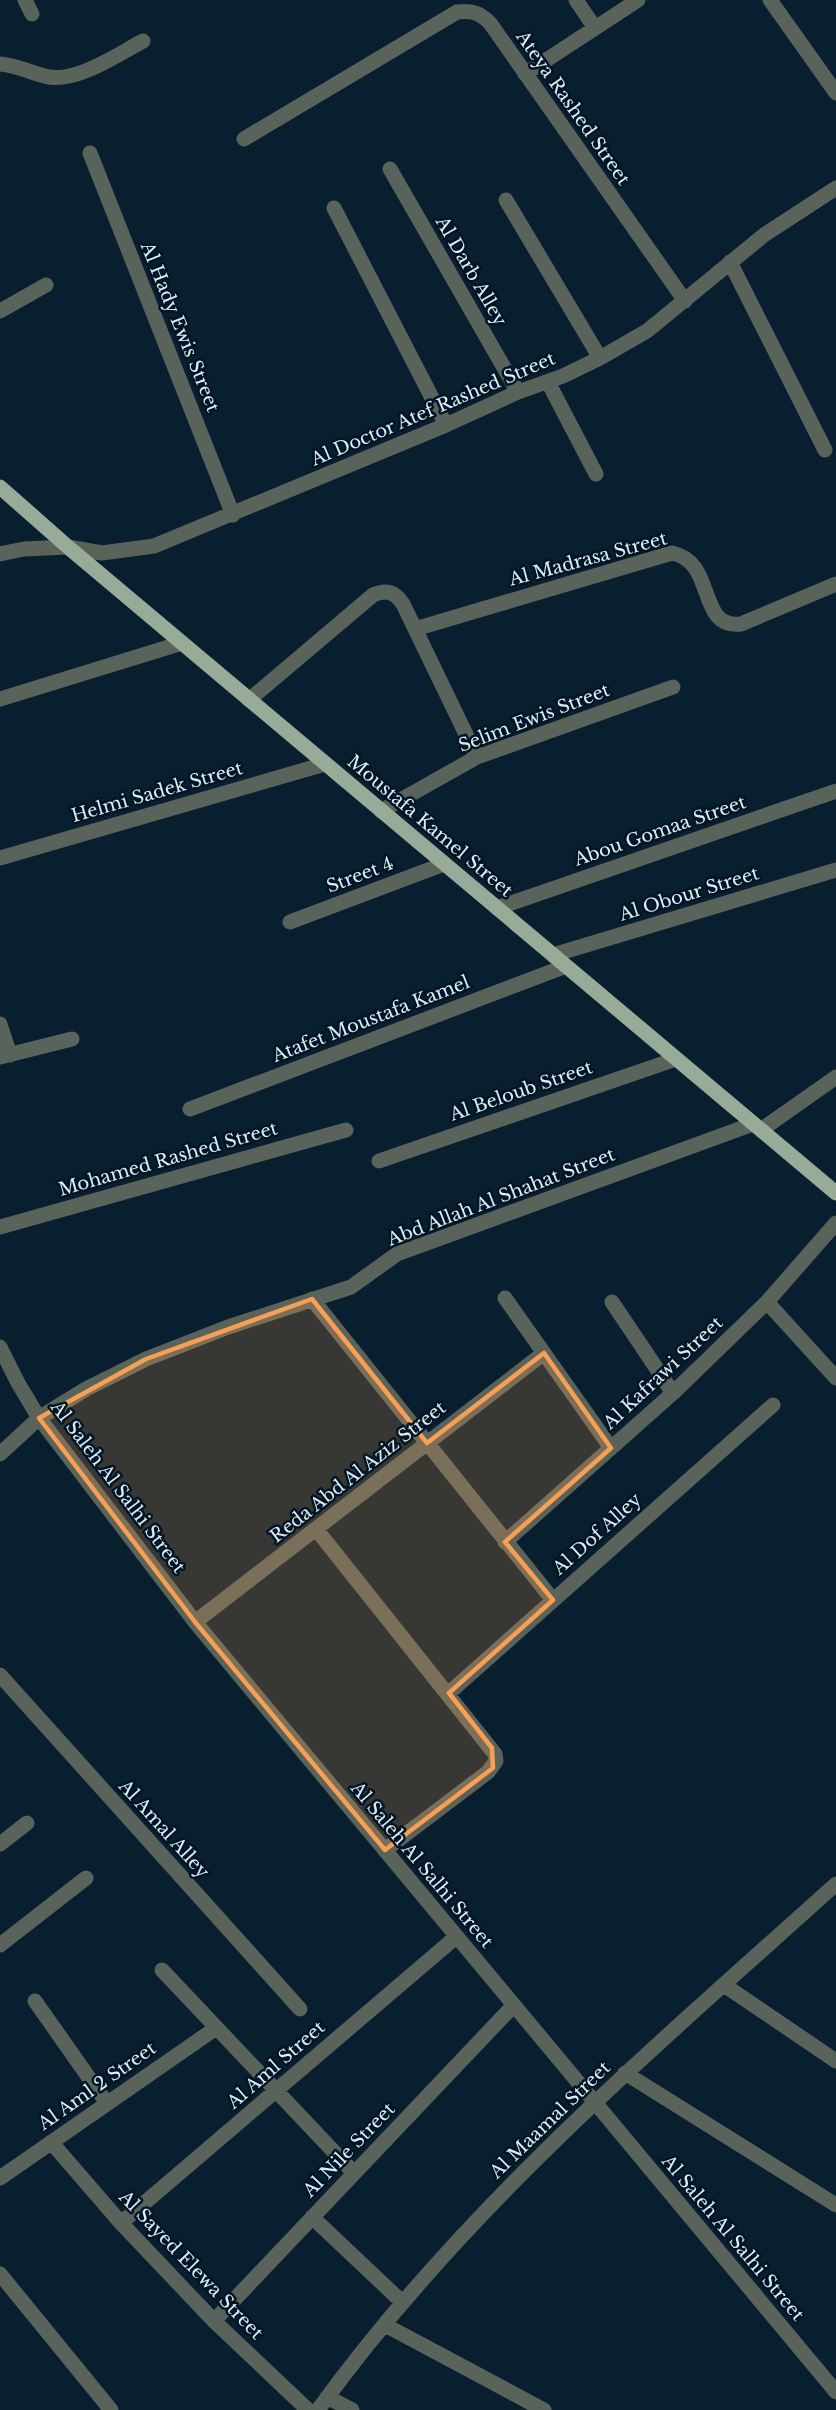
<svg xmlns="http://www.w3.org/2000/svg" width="836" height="2410" font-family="'Libre Baskerville',serif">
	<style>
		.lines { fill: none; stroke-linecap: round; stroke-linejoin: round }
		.minor { stroke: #5a635a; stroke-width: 15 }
		.tertiary { stroke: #5a635a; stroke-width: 15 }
		.primary { stroke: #98ab97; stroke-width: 15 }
		.marked { fill: #fa9f4f; fill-opacity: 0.2; stroke: #fa9f4f; stroke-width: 4.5; stroke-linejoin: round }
		.labels { text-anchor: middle; stroke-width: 5; stroke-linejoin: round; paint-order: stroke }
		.street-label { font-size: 18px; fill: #deedf7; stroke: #011624 }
	</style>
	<rect width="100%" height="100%" fill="#071f2e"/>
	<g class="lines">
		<path class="minor" d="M25,0L32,14
			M576,0L595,28
			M770,0L836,93
			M0,64C18,65 32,74 49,77C78,82 118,54 143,41
			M525,74L638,0
			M244,139L457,12C472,10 480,13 490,23L685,301
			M90,153L233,515
			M390,169L518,392
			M506,200L600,358
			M334,208L446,425
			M730,262L825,450
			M0,311L46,285
			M548,382L596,474
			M0,554L24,549L68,547L102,553L154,546L446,425L518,392L563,376L600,358L647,331L764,235L836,188
			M415,629L672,553C717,562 696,629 741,624L836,584
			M0,699L182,643
			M249,700L373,595C387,589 395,592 403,604L477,757
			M381,811L477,757L673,687
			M0,858L325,764
			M497,908L836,791
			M290,922L444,864
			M553,955L836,870
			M0,1024L10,1055
			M0,1057L72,1039
			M190,1109L566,966
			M761,1130L836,1077
			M379,1161L676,1059
			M0,1227L346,1130
			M505,1298L611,1448
			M312,1299L553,1600
			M612,1302L673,1393
			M767,1302L836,1378
			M0,1454L39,1418L86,1389L146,1359L228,1327L351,1287L397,1254L753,1124
			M316,1529L495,1754L496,1761L488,1772L385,1850
			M505,1542L673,1393L767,1302L836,1223
			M195,1622L544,1353
			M0,1675L300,2009
			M449,1693L773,1405
			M0,1844L27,1823
			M0,1945L86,1878
			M162,1970L354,2173
			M724,1985L836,2061
			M35,2001L106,2102
			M625,2073L836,2205
			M51,2142L121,2223L214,2321L308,2410
			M0,2178L216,2028
			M312,2217L402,2302
			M121,2223L456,1937
			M0,2274L111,2410
			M214,2321L513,2006
			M385,2325L544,2410
			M327,2397L352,2410
			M318,2410C463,2209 653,2049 836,1884"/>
		<path class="tertiary" d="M0,1347L18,1383L39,1418L195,1622L836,2392"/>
		<path class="primary" d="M0,487L68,547L836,1193"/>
	</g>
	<path class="marked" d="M312,1299L427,1443L544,1353L611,1448L505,1542L553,1600L449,1693L492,1748L493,1768L385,1850L195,1622L39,1418L146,1359Z"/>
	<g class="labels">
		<g class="street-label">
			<text transform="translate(573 108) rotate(55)" y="6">Ateya Rashed Street</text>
			<text transform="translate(471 271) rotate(60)" y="6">Al Darb Alley</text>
			<text transform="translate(180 327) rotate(68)" y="6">Al Hady Ewis Street</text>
			<text transform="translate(433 409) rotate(-23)" y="6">Al Doctor Atef Rashed Street</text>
			<text transform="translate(588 559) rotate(-15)" y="6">Al Madrasa Street</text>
			<text transform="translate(534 718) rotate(-21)" y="6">Selim Ewis Street</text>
			<text transform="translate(157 792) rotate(-16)" y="6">Helmi Sadek Street</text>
			<text transform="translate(430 826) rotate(40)" y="6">Moustafa Kamel Street</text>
			<text transform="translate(660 831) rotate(-19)" y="6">Abou Gomaa Street</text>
			<text transform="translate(360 875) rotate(-21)" y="6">Street 4</text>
			<text transform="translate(689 894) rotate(-17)" y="6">Al Obour Street</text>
			<text transform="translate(371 1019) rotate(-21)" y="6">Atafet Moustafa Kamel</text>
			<text transform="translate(521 1091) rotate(-19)" y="6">Al Beloub Street</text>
			<text transform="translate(168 1159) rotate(-16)" y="6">Mohamed Rashed Street</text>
			<text transform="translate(501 1197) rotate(-21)" y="6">Abd Allah Al Shahat Street</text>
			<text transform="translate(663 1373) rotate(-43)" y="6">Al Kafrawi Street</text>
			<text transform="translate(358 1472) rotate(-38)" y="6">Reda Abd Al Aziz Street</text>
			<text transform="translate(118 1487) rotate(53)" y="6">Al Saleh Al Salhi Street</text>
			<text transform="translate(597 1534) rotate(-42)" y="6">Al Dof Alley</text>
			<text transform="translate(164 1829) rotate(48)" y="6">Al Amal Alley</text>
			<text transform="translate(422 1865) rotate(50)" y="6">Al Saleh Al Salhi Street</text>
			<text transform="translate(276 2065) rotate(-41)" y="6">Al Aml Street</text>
			<text transform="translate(97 2086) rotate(-35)" y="6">Al Aml 2 Street</text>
			<text transform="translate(550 2120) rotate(-44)" y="6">Al Maamal Street</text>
			<text transform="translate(349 2150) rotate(-46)" y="6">Al Nile Street</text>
			<text transform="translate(733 2238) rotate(50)" y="6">Al Saleh Al Salhi Street</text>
			<text transform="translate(191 2265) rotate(46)" y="6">Al Sayed Elewa Street</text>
		</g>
	</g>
</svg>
